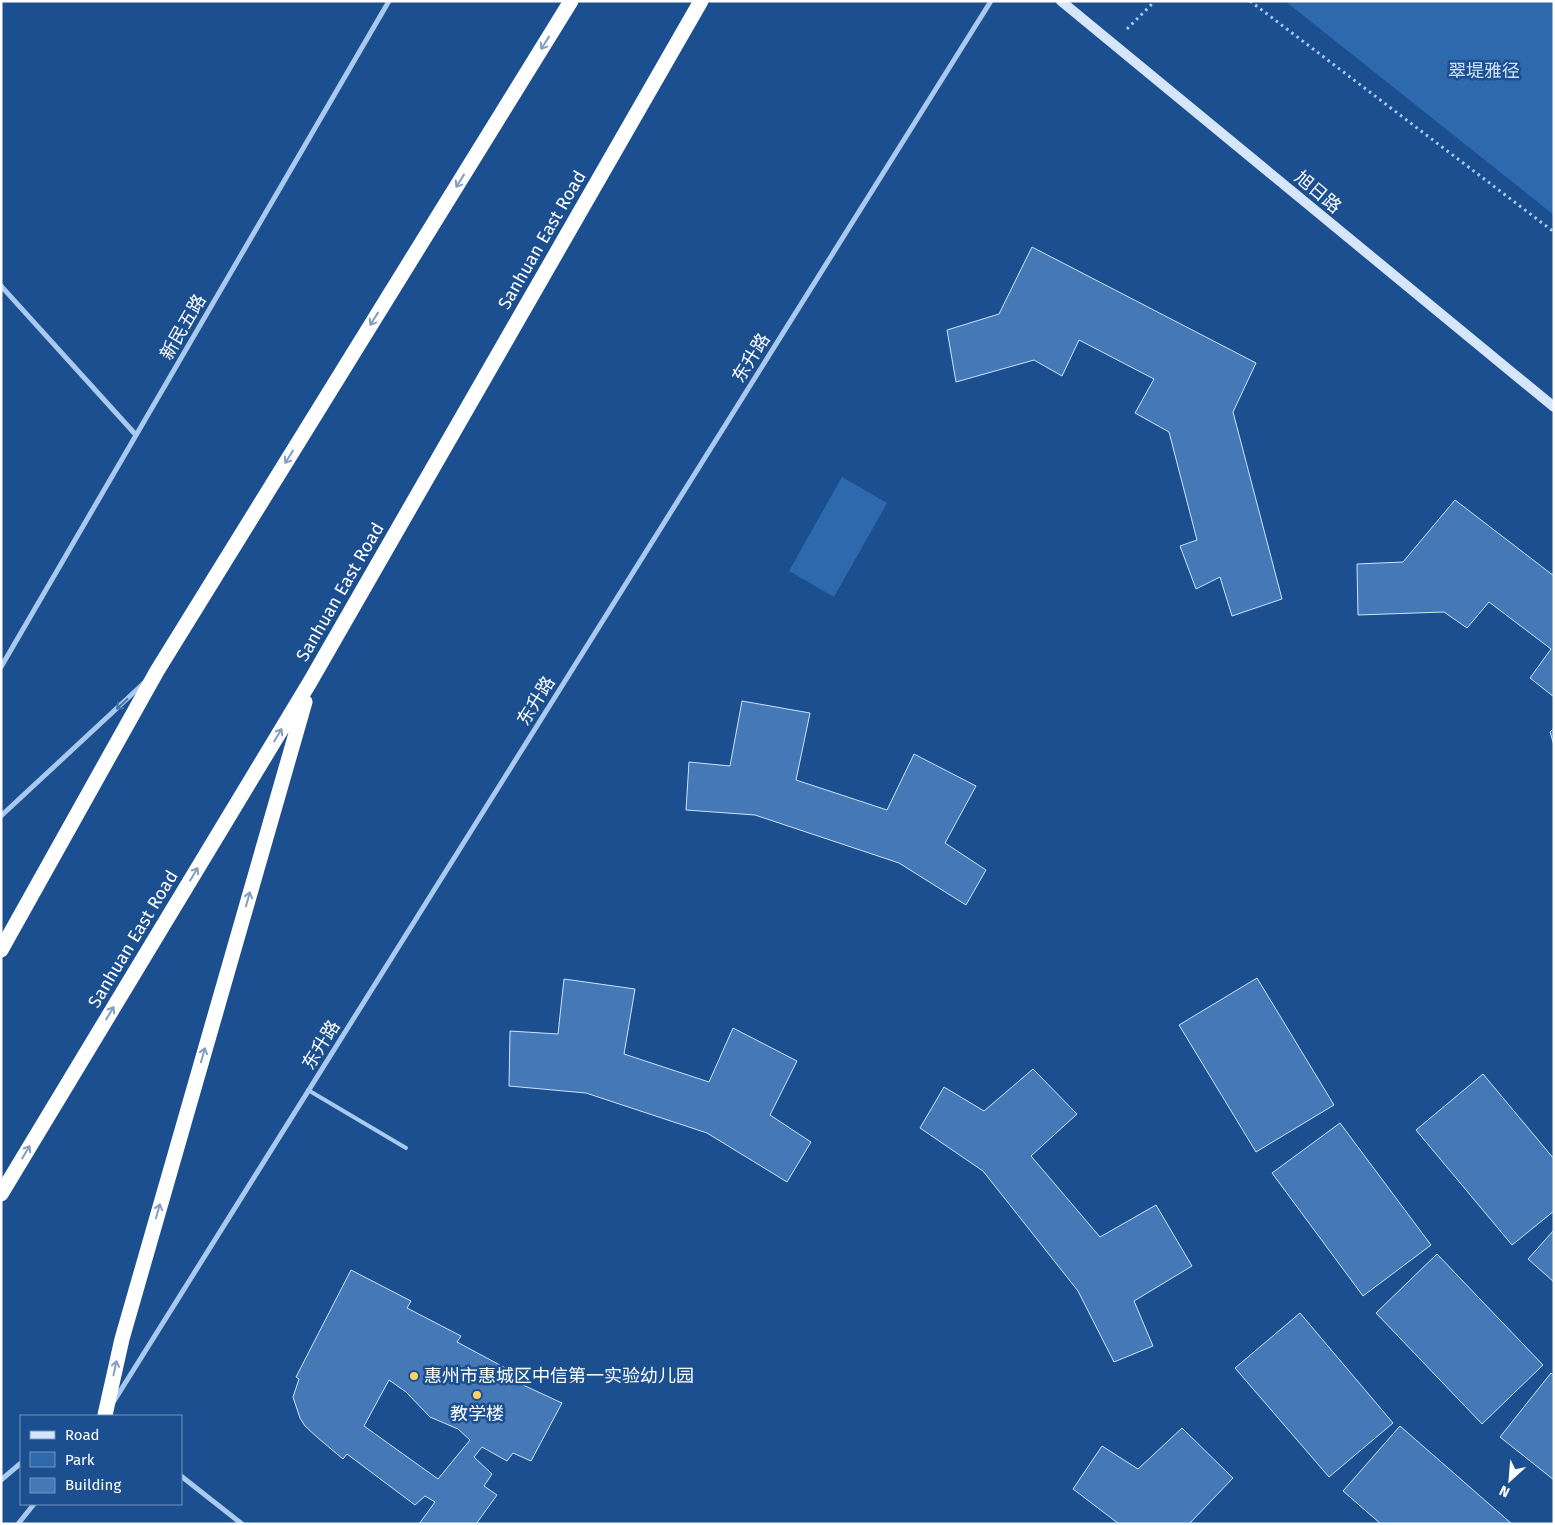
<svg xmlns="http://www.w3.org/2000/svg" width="1555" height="1525" font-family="'Fira Sans','Noto Sans SC',sans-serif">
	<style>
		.green { fill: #2e69ad }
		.building { fill: #4478b7; stroke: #cfe3fa; fill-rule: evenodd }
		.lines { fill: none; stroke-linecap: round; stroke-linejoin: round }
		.path { stroke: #a9c9ee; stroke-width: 3; stroke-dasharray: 2.5 4; stroke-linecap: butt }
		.lane { stroke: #a9c9ee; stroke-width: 4 }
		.street { stroke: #a9c9ee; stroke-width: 5 }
		.secondary { stroke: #d6e6fa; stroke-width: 10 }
		.highway { stroke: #fff; stroke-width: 15 }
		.oneway { stroke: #829ec1 }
		.oneway2 { stroke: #4674ac }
		.poi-dot { fill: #ffd166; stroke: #1b4f8f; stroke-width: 2 }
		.labels { text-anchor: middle; stroke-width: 5; stroke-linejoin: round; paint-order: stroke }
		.park-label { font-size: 18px; fill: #cfe3fa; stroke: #1b4f8f }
		.street-label { font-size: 18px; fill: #fff; stroke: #1b4f8f }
		.poi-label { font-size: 18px; fill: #fff; stroke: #1b4f8f; text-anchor: start }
	</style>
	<rect width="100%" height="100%" fill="#1b4f8f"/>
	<path class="green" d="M1285,1H1554V215Z
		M842,477L887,503L834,597L789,571Z"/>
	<path class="building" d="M1032,247L1256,363L1233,412L1282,599L1232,616L1220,577L1196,589L1180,546L1197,540L1169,432L1135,413L1154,379L1079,340L1062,376L1034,360L956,382L947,330L999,314Z
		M1455,500L1554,576V697L1530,678L1551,649L1489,602L1467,628L1444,612L1358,615L1357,564L1403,562Z
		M742,701L810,713L796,780L887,810L914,754L976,786L945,843L986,870L966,905L899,863L755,815L686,810L689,762L730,766Z
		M1554,728V745L1550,732Z
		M1257,978L1334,1105L1256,1152L1179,1025Z
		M564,979L635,989L624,1054L709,1082L733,1028L797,1061L770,1115L811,1142L787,1182L707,1133L586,1093L509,1086L510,1031L558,1034Z
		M1033,1069L1077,1114L1031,1156L1100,1237L1156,1205L1192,1266L1134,1301L1153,1346L1114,1362L1078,1291L983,1171L920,1128L944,1087L984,1111Z
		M1483,1074L1554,1159V1211L1512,1245L1416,1130Z
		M1340,1123L1431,1245L1363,1296L1272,1173Z
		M1554,1230V1282L1528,1259Z
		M1437,1254L1543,1365L1482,1424L1376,1313Z
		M351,1270L411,1301L407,1308L461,1336L457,1342L511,1371L508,1378L562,1403L531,1461L513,1453L507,1461L482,1447L474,1457L492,1474L484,1486L497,1495L476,1524H419L435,1502L425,1496L415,1505L347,1454L343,1459L318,1438L305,1426L300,1418L293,1397L299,1379L296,1377ZM389,1380L406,1392L430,1417L458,1429L470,1440L438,1479L364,1426Z
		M1300,1313L1393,1423L1329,1477L1235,1368Z
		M1551,1373L1554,1376V1480L1500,1437Z
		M1400,1426L1512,1524H1381L1343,1491Z
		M1182,1428L1233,1478L1189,1524H1119L1073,1489L1102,1446L1138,1469Z"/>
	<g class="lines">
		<path class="path" d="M1250,1L1554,232
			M1127,29L1155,1"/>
		<path class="lane" d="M308,1090L406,1148"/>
		<path class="street" d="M1,286L136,435
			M1,667L389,1
			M1,816L144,683
			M114,1401L991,1
			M181,1476L242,1524
			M1,1480L21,1463
			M18,1524L34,1504"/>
		<path class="secondary" d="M1061,1L1554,407"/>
		<path class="highway" d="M1,950L157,671L571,1
			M1,1194L310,682L701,1
			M105,1415L122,1339L305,702"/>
	</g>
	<defs><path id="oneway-shaft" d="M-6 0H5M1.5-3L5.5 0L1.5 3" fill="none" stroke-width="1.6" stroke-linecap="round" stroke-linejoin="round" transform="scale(1.25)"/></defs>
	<g class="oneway">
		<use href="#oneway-shaft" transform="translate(545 43) rotate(122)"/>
		<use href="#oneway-shaft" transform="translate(460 181) rotate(122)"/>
		<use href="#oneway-shaft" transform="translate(374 319) rotate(122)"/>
		<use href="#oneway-shaft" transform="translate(289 457) rotate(122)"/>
		<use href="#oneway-shaft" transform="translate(278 735) rotate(-59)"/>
		<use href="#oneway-shaft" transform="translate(194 874) rotate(-59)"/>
		<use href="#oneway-shaft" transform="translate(248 899) rotate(-74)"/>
		<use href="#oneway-shaft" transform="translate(110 1013) rotate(-59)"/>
		<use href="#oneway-shaft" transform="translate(203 1055) rotate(-74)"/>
		<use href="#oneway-shaft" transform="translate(26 1152) rotate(-59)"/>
		<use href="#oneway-shaft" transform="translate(158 1211) rotate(-74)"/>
		<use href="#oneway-shaft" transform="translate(115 1368) rotate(-78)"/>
	</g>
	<use class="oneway2" href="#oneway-shaft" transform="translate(122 704) rotate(137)"/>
	<g class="poi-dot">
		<circle cx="414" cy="1376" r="5"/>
		<circle cx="477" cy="1395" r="5"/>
	</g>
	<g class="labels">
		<g class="park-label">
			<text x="1484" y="77">翠堤雅径</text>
		</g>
		<g class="street-label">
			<text transform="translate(1318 192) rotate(40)" y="6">旭日路</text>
			<text transform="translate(542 240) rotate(-60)" y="6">Sanhuan East Road</text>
			<text transform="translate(183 327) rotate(-60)" y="6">新民五路</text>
			<text transform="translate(751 358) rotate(-58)" y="6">东升路</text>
			<text transform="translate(340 592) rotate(-60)" y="6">Sanhuan East Road</text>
			<text transform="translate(536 701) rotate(-58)" y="6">东升路</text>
			<text transform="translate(133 939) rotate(-59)" y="6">Sanhuan East Road</text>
			<text transform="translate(321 1045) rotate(-58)" y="6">东升路</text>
		</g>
		<g class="poi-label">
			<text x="424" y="1382">惠州市惠城区中信第一实验幼儿园</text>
			<text x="477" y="1420" text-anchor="middle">教学楼</text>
		</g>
	</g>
	<rect width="1555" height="1525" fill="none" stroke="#ffffff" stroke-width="5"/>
	<rect x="20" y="1415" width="162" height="90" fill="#1b4f8f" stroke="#7695bc"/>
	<rect x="30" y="1431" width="25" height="8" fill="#d6e6fa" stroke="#7695bc"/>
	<text x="65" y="1440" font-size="15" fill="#ffffff">Road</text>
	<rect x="30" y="1452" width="25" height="15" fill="#2e69ad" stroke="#7695bc"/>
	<text x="65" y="1465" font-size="15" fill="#ffffff">Park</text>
	<rect x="30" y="1478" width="25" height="15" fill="#4478b7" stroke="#7695bc"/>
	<text x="65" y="1490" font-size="15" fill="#ffffff">Building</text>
	<g transform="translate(1510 1480) rotate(206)" stroke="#1b4f8f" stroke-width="4" paint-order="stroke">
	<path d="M0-4L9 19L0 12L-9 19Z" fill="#ffffff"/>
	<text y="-8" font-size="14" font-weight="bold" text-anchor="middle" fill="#ffffff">N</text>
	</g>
</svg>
